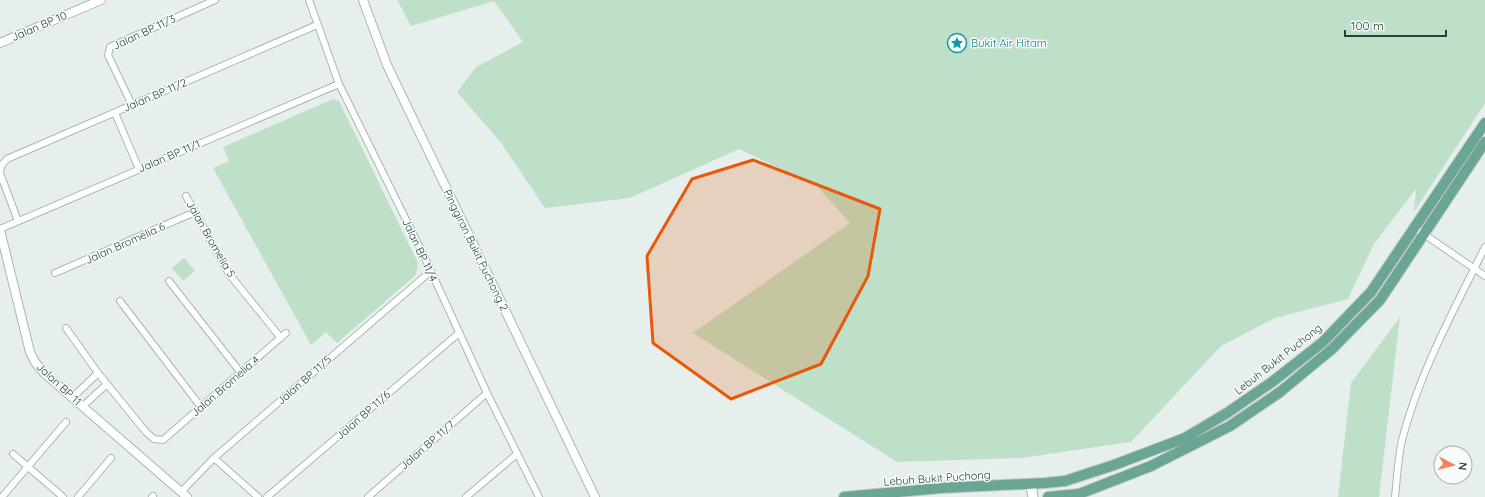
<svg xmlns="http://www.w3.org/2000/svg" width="1485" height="497" font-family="Quicksand,sans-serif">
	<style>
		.green { fill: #bfe0c8 }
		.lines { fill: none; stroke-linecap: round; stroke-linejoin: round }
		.minor-casing { stroke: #a8b8b2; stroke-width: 8 }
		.tertiary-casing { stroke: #a8b8b2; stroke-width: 10 }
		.secondary-casing { stroke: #a4bbb3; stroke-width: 11 }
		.primary-casing { stroke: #c2cac8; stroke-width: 12 }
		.minor { stroke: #fff; stroke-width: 6 }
		.tertiary { stroke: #fff; stroke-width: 8 }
		.secondary { stroke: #fff; stroke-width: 9 }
		.primary { stroke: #6aa596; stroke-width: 10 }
		.marked { fill: #e8590c; fill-opacity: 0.2; stroke: #e8590c; stroke-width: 3; stroke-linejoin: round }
		.labels { text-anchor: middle; stroke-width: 3; stroke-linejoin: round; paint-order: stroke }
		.street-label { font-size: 11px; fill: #24423a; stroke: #f7fbf9 }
		.culture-label { font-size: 11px; fill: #0d838f; stroke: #f7fbf9; text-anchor: start }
	</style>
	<rect width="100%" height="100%" fill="#e6efeb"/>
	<path class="green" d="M397,0H1485V103L1414,212L1416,189L1374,244L1348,299L1275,318L1221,346L1131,442L1021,458L897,462L693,333L850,223L817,186L739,149L630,198L545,208L502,144L457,92L476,67L523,42L494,1L411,26Z
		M333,99L339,101L418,263L416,275L337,343L326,332L311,345L213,168L229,161L223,147Z
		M184,258L195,271L183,281L172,268Z
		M1400,317L1379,497H1338L1351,383Z"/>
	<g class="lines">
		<g class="minor-casing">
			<path id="minor" d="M309,0L339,84L424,256L487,393L539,497
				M132,105L108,55L110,47L215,0
				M115,113L139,169
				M0,173L1,166L7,159L317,25
				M0,173L18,221
				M186,196L229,274L281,338
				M1415,228L1485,276
				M0,229L339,84
				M55,273L195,212
				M169,281L241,373
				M120,301L201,407
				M66,328L98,373L146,432L154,439L163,440L286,333
				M72,398L98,373
				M83,406L107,384
				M13,454L63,497
				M214,458L258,497
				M181,492L214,458L431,271
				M2,497L66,422
				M78,497L111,458
				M152,497L153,496
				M267,497L459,333
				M368,497L487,393
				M466,497L517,454
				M1395,497C1397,478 1398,458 1402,440C1420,371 1454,310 1485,247"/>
		</g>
		<g class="tertiary-casing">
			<path id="tertiary" d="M363,0L387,65L595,497
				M0,43L101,0
				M0,230L30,352L35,362L44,373L187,497"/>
		</g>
		<g class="secondary-casing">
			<path id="secondary" d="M1031,484L1033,497"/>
		</g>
		<g class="primary-casing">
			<path id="primary" d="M844,497L941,488L1045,483L1065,481L1114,465L1185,438L1227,413L1272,382L1323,342L1371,292L1485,123
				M1048,497L1079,494L1151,466L1230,426L1280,392L1332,349L1380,300L1485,142"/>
		</g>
		<use href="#minor" class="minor"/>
		<use href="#tertiary" class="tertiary"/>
		<use href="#secondary" class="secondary"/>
		<use href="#primary" class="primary"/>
	</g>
	<path class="marked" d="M753,160L880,209L868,276L821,364L731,399L653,343L647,256L692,179Z"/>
	<defs>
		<g id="sight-ring" transform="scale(1)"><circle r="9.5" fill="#f7fbf9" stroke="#0f9aa8" stroke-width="1.5"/><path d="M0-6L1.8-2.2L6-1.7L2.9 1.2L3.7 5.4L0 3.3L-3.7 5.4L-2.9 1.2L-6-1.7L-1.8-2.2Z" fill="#0f9aa8"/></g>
	</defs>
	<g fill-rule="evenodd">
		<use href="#sight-ring" x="957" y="43"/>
	</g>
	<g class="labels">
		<g class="street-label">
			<text transform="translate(39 26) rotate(-23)" y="4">Jalan BP 10</text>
			<text transform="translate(144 32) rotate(-25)" y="4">Jalan BP 11/3</text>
			<text transform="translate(155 95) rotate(-23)" y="4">Jalan BP 11/2</text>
			<text transform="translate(169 156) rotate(-23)" y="4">Jalan BP 11/1</text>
			<text transform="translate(211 239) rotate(60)" y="4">Jalan Bromelia 5</text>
			<text transform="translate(125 243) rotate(-24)" y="4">Jalan Bromelia 6</text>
			<text transform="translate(420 250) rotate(65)" y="4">Jalan BP 11/4</text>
			<text transform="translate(476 250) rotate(64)" y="4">Pinggiran Bukit Puchong 2</text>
			<text transform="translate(1278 359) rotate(-38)" y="4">Lebuh Bukit Puchong</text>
			<text transform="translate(304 380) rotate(-41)" y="4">Jalan BP 11/5</text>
			<text transform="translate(59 384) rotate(43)" y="4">Jalan BP 11</text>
			<text transform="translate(225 386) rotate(-41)" y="4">Jalan Bromelia 4</text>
			<text transform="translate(363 415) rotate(-41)" y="4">Jalan BP 11/6</text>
			<text transform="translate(427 445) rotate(-41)" y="4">Jalan BP 11/7</text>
			<text transform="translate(937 478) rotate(-4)" y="4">Lebuh Bukit Puchong</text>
		</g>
		<g class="culture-label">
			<text x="971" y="47">Bukit Air Hitam</text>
		</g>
	</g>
	<g transform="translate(1453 465) rotate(97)"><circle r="19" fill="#f7fbf9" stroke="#a3b1ad"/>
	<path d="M0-3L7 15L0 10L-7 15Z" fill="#f4845f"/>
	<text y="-6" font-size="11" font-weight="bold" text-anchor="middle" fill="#24423a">N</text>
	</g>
	<path d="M1345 30v6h101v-6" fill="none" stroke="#24423a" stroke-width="2"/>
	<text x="1351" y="30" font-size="12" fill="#24423a" stroke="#f7fbf9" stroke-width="3" paint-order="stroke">100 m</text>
</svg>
